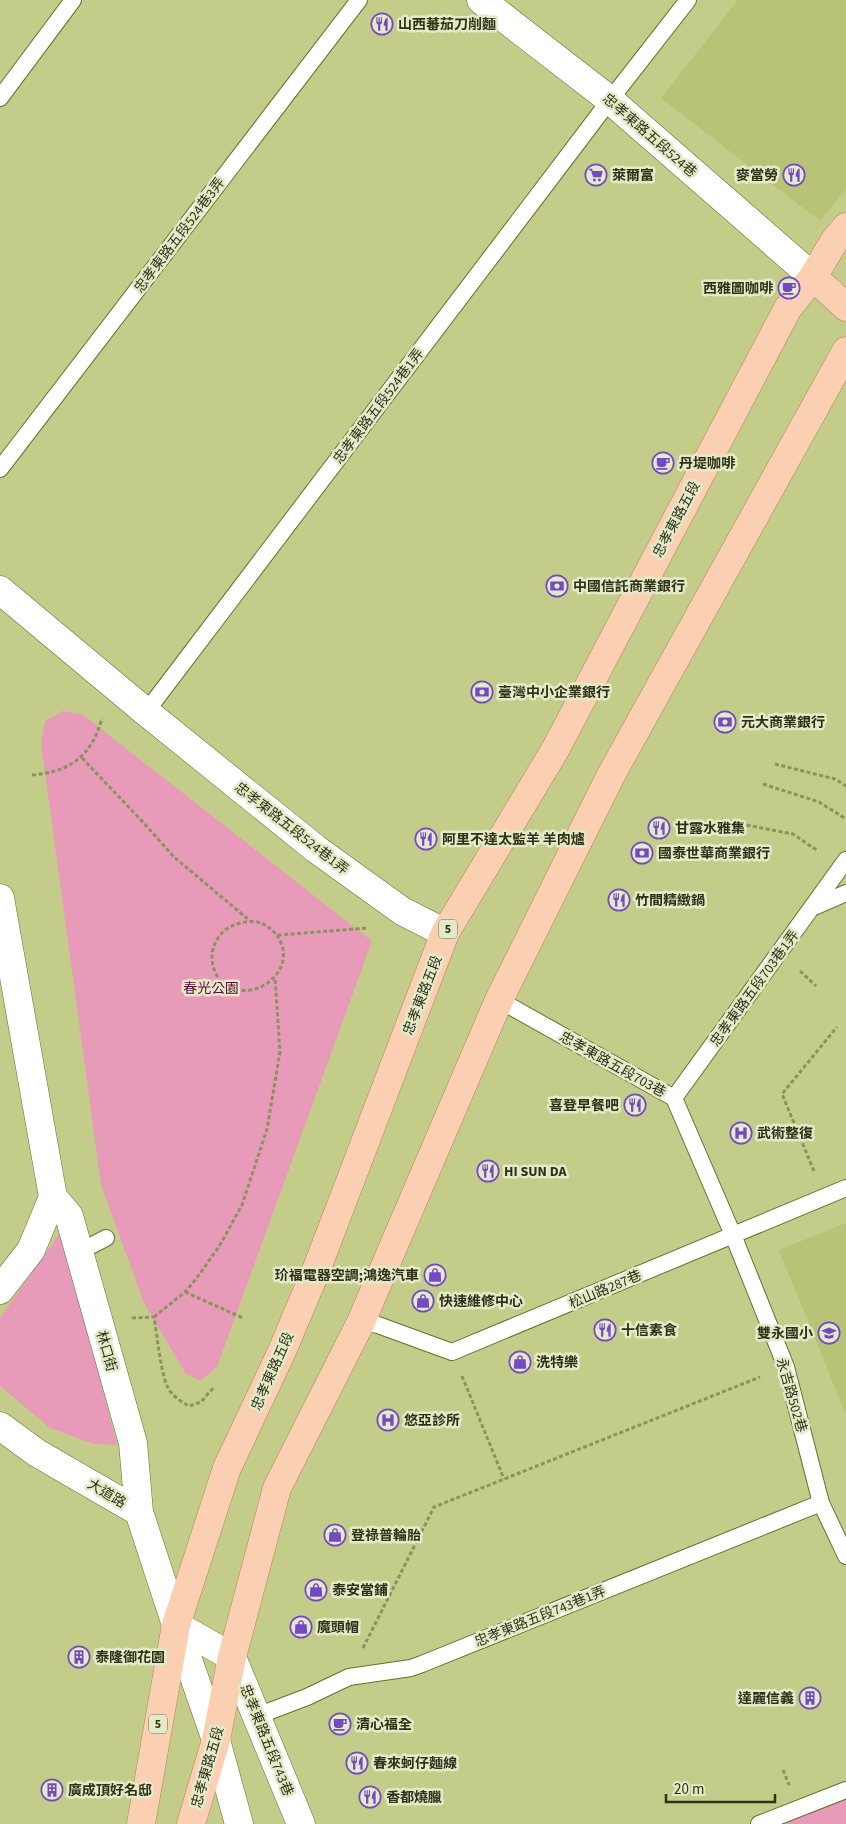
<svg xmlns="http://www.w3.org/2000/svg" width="846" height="1824" font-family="'Source Sans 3','Noto Sans TC',sans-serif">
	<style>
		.built { fill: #b9c377 }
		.green { fill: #e89bb9 }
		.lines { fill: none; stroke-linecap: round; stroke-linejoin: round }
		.lane-casing { stroke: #676f2e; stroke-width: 18 }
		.street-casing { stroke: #676f2e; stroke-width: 29 }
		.secondary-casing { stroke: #676f2e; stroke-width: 29 }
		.primary-casing { stroke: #b2845a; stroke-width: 29 }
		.path { stroke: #8c925e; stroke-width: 3; stroke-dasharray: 4 2.5; stroke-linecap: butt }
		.lane { stroke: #fff; stroke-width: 16 }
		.street { stroke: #fff; stroke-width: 28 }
		.secondary { stroke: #fff; stroke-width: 28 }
		.primary { stroke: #fbd0b2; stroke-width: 28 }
		.labels { text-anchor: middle; stroke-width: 5; stroke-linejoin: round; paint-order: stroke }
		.shield { fill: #e4e9c8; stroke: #65684b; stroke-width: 1 }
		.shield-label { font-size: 12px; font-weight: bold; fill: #2e3116 }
		.poi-label { font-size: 14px; font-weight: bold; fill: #2e3116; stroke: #e4e9c8; text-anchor: start }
		.street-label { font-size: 14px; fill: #2e3116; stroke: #e4e9c8 }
		.park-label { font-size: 14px; fill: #630339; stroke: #e4e9c8 }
	</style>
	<rect width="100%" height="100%" fill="#c3cc89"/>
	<path class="built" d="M738,0H846V189L820,221L661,98Z
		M846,1223V1415L779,1250Z"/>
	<path class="green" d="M62,711L82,714L372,941L217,1367L200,1381L186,1374L144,1303L101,1185L41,743L45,721Z
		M62,1230L117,1445L94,1444L50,1428L0,1386V1318Z
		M846,1795V1824H771Z"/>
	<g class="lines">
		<g class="lane-casing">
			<path id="lane" d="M0,98L73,0
				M0,469L359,0
				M146,712L610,100L688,0
				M814,907L846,893
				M499,1000L674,1098L733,1235L786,1367L821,1503L846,1556
				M674,1098L846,860
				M79,1252L106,1238
				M361,1322L378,1325L452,1352L846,1188
				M257,1716L307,1697L349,1677L411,1668L422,1664L821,1503
				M759,1824L846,1790"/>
		</g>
		<g class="street-casing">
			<path id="street" d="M481,0L610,100L813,277
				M0,590L146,712L316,849L402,911L445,933
				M0,898L53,1197L69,1216L133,1443L139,1512
				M0,1290L31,1250L53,1197
				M0,1426L37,1453L139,1512L176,1625"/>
		</g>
		<g class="secondary-casing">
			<path id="secondary" d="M176,1625L232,1657L301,1824
				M176,1625L216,1740L239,1824"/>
		</g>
		<g class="primary-casing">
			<path id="primary" d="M813,277L846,307
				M141,1824L176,1625L227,1468L282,1351L317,1268L445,933L555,750L788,308L813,277L835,240L846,227
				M191,1824L216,1740L232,1657L277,1488L361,1322L499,1000L611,775L846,351"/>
		</g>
		<path class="path" d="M82,758L141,820L174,857L249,920
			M775,764L835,779L846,786
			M32,775C71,772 92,755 102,718
			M763,784L819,802L846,819
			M721,820L793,834L818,851
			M277,935C279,939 282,944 283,949C287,969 269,987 251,990C206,997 197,934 240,923C258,919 265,923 277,935L368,928
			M800,971L816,986
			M814,1171L782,1094L837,1027
			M185,1292L243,1318
			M154,1317L185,1292L196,1279L220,1245L242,1205L267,1129L280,1052L275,977
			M132,1318L154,1317C157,1333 161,1380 170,1391C175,1398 182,1402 189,1406L201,1402L214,1387
			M462,1376L504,1479
			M363,1648L434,1507L760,1377
			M783,1770L789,1785"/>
		<use href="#lane" class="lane"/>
		<use href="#street" class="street"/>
		<use href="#secondary" class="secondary"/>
		<use href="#primary" class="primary"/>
	</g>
	<defs>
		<g id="restaurant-ring" transform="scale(1.125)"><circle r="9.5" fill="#e4e9c8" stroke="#734ac3" stroke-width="1.5"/><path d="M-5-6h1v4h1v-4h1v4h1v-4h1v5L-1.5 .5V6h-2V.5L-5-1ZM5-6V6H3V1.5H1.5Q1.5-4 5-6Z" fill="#734ac3"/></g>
		<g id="supermarket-ring" transform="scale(1.125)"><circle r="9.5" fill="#e4e9c8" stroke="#734ac3" stroke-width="1.5"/><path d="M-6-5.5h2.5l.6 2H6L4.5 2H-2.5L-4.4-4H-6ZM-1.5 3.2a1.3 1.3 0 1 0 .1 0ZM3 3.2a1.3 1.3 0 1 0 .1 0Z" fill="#734ac3"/></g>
		<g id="cafe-ring" transform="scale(1.125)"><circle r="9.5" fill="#e4e9c8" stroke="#734ac3" stroke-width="1.5"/><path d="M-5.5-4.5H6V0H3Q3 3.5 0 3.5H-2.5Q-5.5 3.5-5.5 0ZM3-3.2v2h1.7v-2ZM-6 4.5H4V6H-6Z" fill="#734ac3"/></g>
		<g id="bank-ring" transform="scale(1.125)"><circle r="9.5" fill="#e4e9c8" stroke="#734ac3" stroke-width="1.5"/><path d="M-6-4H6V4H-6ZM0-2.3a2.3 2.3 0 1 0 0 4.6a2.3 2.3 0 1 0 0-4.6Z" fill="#734ac3"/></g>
		<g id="hospital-ring" transform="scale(1.125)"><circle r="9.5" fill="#e4e9c8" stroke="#734ac3" stroke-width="1.5"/><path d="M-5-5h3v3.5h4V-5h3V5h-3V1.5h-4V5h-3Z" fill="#734ac3"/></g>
		<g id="shop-ring" transform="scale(1.125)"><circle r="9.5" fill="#e4e9c8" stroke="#734ac3" stroke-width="1.5"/><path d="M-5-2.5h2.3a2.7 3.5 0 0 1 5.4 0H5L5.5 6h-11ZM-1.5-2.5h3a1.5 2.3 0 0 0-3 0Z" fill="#734ac3"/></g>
		<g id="school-ring" transform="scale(1.125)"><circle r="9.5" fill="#e4e9c8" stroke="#734ac3" stroke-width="1.5"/><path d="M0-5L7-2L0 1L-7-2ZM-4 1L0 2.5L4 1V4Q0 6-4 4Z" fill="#734ac3"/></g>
		<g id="building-ring" transform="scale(1.125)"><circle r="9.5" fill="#e4e9c8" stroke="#734ac3" stroke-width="1.5"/><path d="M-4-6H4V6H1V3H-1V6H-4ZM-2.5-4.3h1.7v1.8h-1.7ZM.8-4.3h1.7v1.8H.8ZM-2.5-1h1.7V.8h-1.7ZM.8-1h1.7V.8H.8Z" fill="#734ac3"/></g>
	</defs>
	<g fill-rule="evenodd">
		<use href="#restaurant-ring" x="382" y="24"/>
		<use href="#supermarket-ring" x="596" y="175"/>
		<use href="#restaurant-ring" x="794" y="175"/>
		<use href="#cafe-ring" x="789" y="288"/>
		<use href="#cafe-ring" x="663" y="463"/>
		<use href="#bank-ring" x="557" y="586"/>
		<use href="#bank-ring" x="482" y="692"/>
		<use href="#bank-ring" x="725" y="722"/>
		<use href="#restaurant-ring" x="659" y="828"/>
		<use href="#restaurant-ring" x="426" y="839"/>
		<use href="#bank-ring" x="642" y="853"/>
		<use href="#restaurant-ring" x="619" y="900"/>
		<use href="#restaurant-ring" x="635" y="1105"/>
		<use href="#hospital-ring" x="741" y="1133"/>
		<use href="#restaurant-ring" x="488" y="1171"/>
		<use href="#shop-ring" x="435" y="1275"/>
		<use href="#shop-ring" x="423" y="1301"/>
		<use href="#restaurant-ring" x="605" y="1330"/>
		<use href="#school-ring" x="829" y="1333"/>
		<use href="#shop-ring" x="520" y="1362"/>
		<use href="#hospital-ring" x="388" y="1420"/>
		<use href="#shop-ring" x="335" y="1535"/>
		<use href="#shop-ring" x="316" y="1590"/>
		<use href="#shop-ring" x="301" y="1627"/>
		<use href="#building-ring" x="79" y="1657"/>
		<use href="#building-ring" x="810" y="1698"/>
		<use href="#cafe-ring" x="340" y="1724"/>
		<use href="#restaurant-ring" x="357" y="1763"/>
		<use href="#building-ring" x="52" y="1790"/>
		<use href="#restaurant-ring" x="370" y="1797"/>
	</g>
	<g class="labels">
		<g class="shield">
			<rect x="439" y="919.5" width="18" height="19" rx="4"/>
			<rect x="149" y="1714.5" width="18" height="19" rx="4"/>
		</g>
		<g class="shield-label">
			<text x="448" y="933">5</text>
			<text x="158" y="1728">5</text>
		</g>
		<g class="poi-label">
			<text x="398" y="29">山西蕃茄刀削麵</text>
			<text x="612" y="180">萊爾富</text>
			<text x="778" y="180" text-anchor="end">麥當勞</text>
			<text x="773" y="293" text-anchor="end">西雅圖咖啡</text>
			<text x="679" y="468">丹堤咖啡</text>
			<text x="573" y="591">中國信託商業銀行</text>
			<text x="498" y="697">臺灣中小企業銀行</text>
			<text x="741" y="727">元大商業銀行</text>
			<text x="675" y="833">甘露水雅集</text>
			<text x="442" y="844">阿里不達太監羊 羊肉爐</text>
			<text x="658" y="858">國泰世華商業銀行</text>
			<text x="635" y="905">竹間精緻鍋</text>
			<text x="619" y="1110" text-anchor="end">喜登早餐吧</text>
			<text x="757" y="1138">武術整復</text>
			<text x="504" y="1176">HI SUN DA</text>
			<text x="419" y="1280" text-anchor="end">玠福電器空調;鴻逸汽車</text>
			<text x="439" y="1306">快速維修中心</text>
			<text x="621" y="1335">十信素食</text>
			<text x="813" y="1338" text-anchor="end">雙永國小</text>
			<text x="536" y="1367">洗特樂</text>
			<text x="404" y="1425">悠亞診所</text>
			<text x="351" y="1540">登祿普輪胎</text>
			<text x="332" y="1595">泰安當鋪</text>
			<text x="317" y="1632">魔頭帽</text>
			<text x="95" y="1662">泰隆御花園</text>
			<text x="794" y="1703" text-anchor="end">達麗信義</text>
			<text x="356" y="1729">清心福全</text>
			<text x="373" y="1768">春來蚵仔麵線</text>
			<text x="68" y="1795">廣成頂好名邸</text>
			<text x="386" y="1802">香都燒臘</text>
		</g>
		<g class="street-label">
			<text transform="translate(650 135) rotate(41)" y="5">忠孝東路五段524巷</text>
			<text transform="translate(179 235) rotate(-53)" y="5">忠孝東路五段524巷3弄</text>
			<text transform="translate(378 406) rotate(-53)" y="5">忠孝東路五段524巷1弄</text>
			<text transform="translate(676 519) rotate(-62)" y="5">忠孝東路五段</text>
			<text transform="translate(292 828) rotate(38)" y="5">忠孝東路五段524巷1弄</text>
			<text transform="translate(754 988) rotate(-54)" y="5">忠孝東路五段703巷1弄</text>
			<text transform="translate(422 995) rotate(-69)" y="5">忠孝東路五段</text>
			<text transform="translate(613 1064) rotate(29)" y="5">忠孝東路五段703巷</text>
			<text transform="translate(605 1289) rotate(-23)" y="5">松山路287巷</text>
			<text transform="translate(107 1351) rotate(74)" y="5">林口街</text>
			<text transform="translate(272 1371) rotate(-66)" y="5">忠孝東路五段</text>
			<text transform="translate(792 1395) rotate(74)" y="5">永吉路502巷</text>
			<text transform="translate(107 1493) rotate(31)" y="5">大道路</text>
			<text transform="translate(540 1616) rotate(-22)" y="5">忠孝東路五段743巷1弄</text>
			<text transform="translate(267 1740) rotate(68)" y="5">忠孝東路五段743巷</text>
			<text transform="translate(207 1767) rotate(-74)" y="5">忠孝東路五段</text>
		</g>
		<g class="park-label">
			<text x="211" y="993">春光公園</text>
		</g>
	</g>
	<path d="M666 1794v8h109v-8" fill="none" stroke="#2e3116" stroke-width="2.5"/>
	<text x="674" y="1794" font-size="15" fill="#2e3116" stroke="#e4e9c8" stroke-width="4" paint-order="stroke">20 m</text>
</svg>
